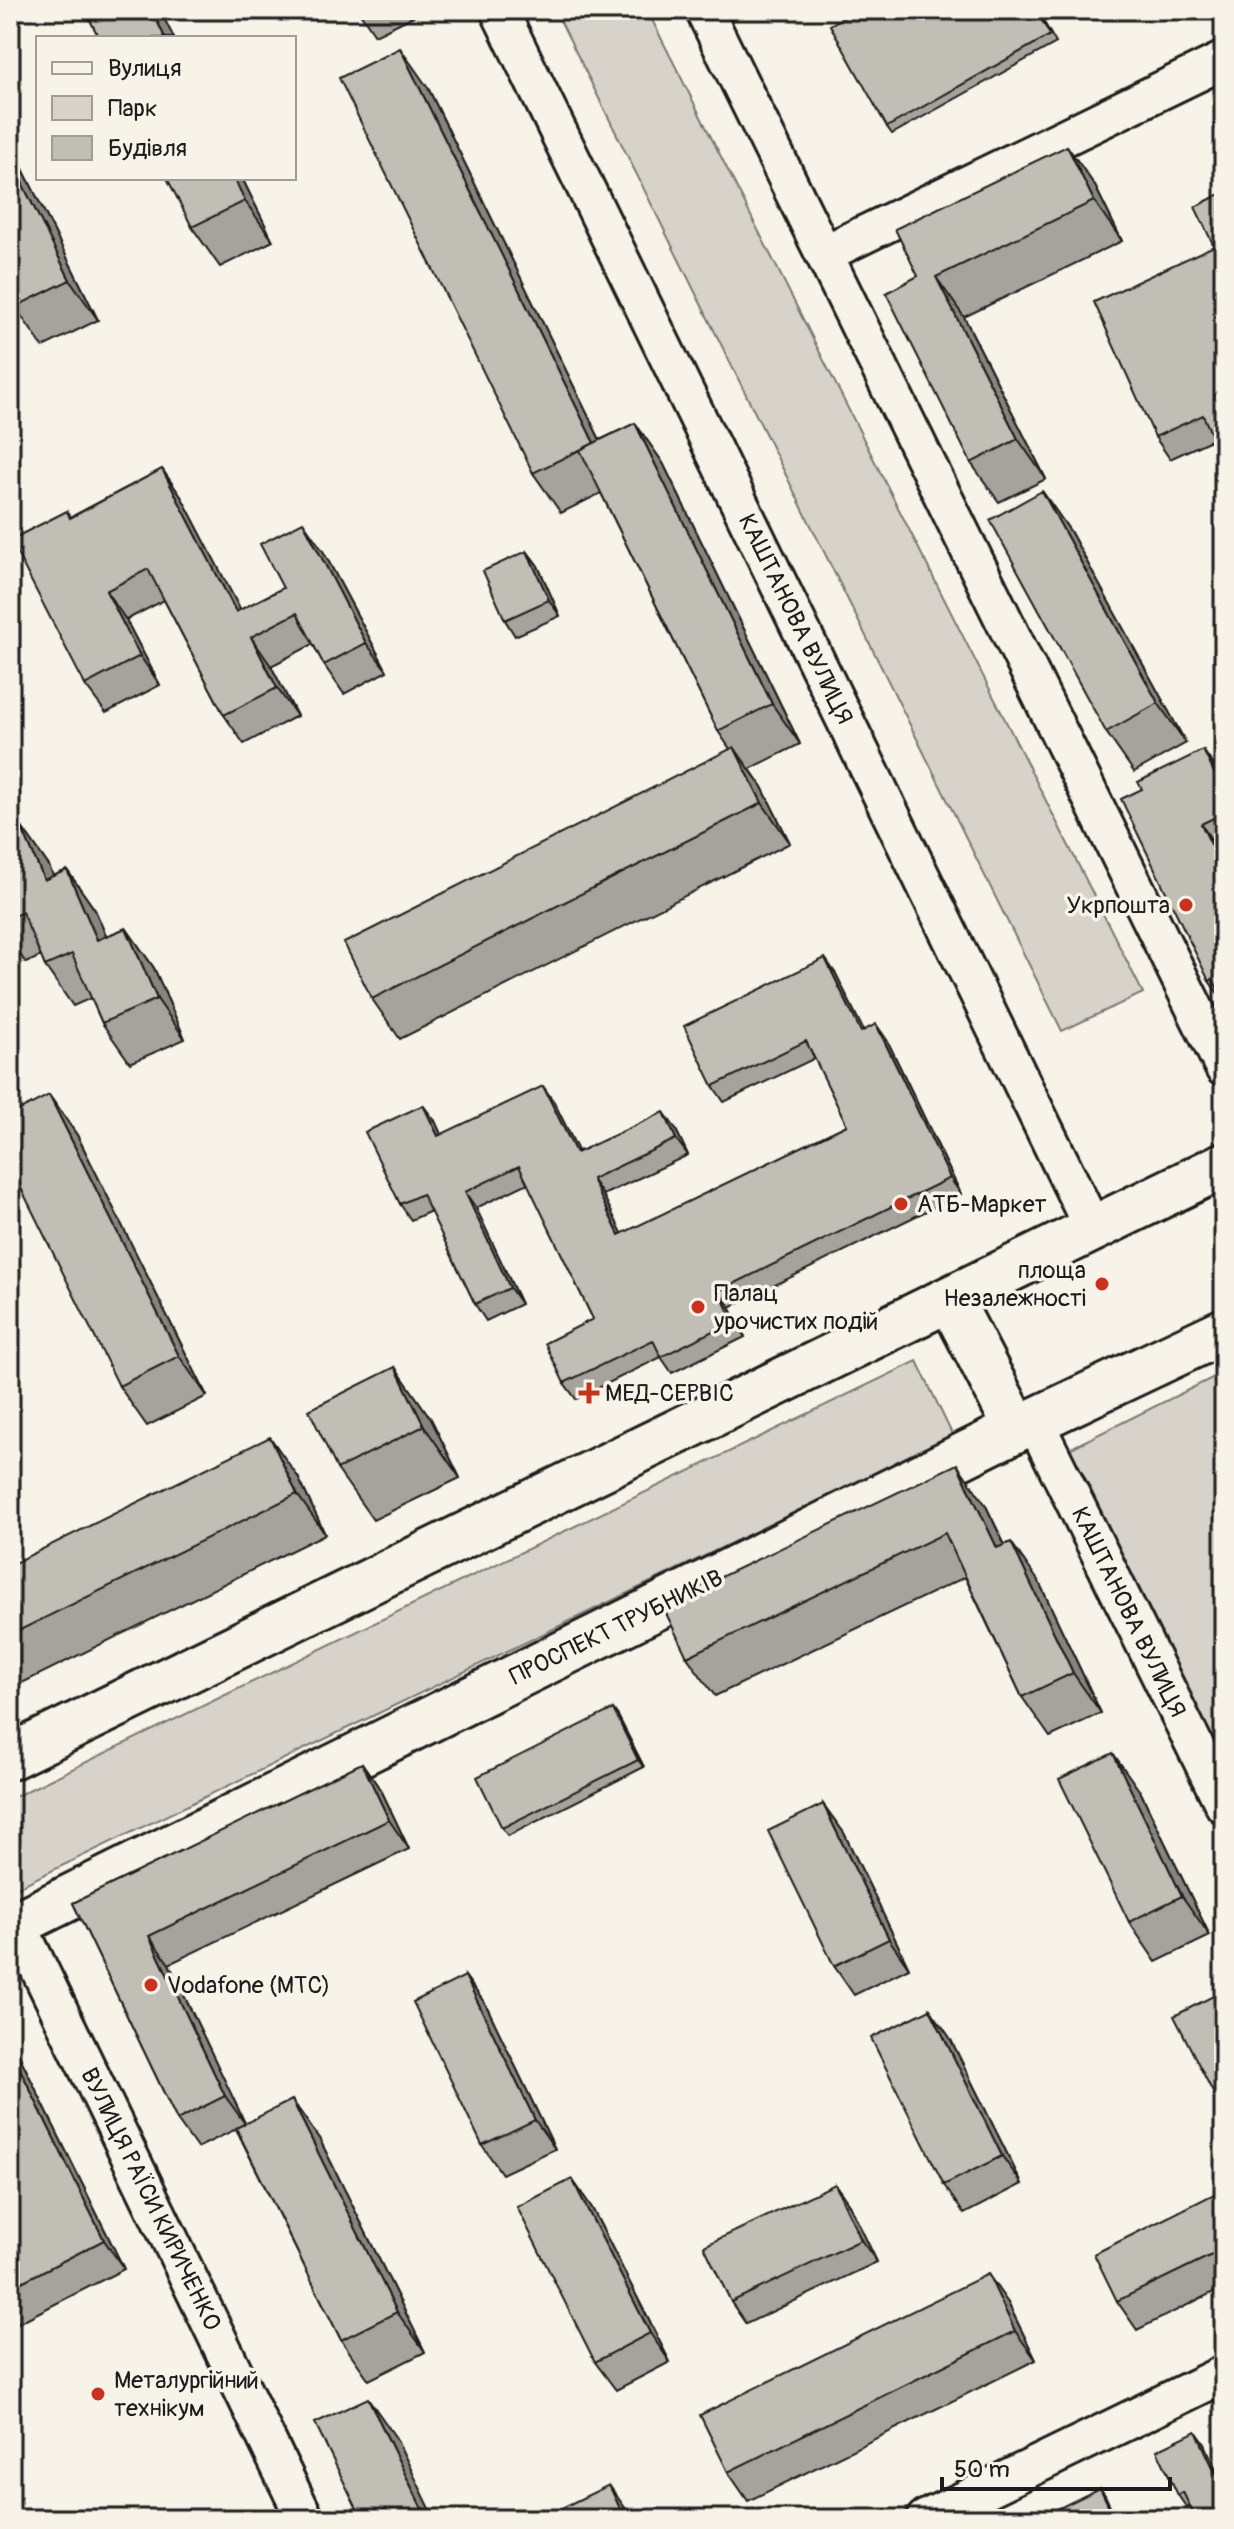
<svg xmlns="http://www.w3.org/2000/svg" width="1234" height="2529" font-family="Pangolin,sans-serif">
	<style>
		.green { fill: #d7d3cb; stroke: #7a7874; stroke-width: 2 }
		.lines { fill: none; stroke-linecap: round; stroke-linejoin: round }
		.minor-casing { stroke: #1c1c1c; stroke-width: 42 }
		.secondary-casing { stroke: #1c1c1c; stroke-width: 50 }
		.minor { stroke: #f7f3e8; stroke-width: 36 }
		.secondary { stroke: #f7f3e8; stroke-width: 44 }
		.wall { fill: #a5a39c; stroke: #1c1c1c; stroke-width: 2 }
		.shaded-wall { fill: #86857f; stroke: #1c1c1c; stroke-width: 2 }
		.building { fill: #c0beb5; stroke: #1c1c1c; stroke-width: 2 }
		.poi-dot { fill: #c8321e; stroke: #f7f3e8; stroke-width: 3 }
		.labels { text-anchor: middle; stroke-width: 7; stroke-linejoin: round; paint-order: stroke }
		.street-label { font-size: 24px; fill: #1c1c1c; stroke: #f7f3e8 }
		.poi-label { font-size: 24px; fill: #1c1c1c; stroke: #f7f3e8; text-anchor: start }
	</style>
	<rect width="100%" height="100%" fill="#f7f3e8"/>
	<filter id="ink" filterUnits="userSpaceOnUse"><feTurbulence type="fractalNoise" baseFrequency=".0125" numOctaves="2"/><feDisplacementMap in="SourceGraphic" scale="16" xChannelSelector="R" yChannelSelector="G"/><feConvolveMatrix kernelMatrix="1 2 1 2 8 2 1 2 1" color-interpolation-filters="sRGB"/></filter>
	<g filter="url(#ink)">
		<path class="green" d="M555,10H647L1143,993L1062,1031Z
			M917,1361L953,1436L10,1891V1799Z
			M1224,1372V1772L1065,1451Z"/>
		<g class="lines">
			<g class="minor-casing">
				<path id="minor" d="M499,10L1093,1229
					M704,10L1224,1068
					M824,254L1224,60
					M1034,1420L1224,1805
					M17,1923L305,2519
					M925,2519L1224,2374"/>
			</g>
			<g class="secondary-casing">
				<path id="secondary" d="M950,1299L1017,1429
					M10,1757L1224,1165
					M10,1927L1017,1429L1224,1331"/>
			</g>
			<use href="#minor" class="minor"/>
			<use href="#secondary" class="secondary"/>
		</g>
		<path class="wall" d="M358,10H426L375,35Z
			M1037,10L1056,43L892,134L887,127Z
			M428,88L600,440L635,423L663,463L800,744L750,769L762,787L790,843L400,1039L372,999L730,749L718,731L601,493L561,513L533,473Z
			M10,143L98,320L43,347L15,307Z
			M1067,146L1095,186L1122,241L964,317L1046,479L999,502L971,463L918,276Z
			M242,178L273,241L220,267L192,227Z
			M1214,246L1213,439L1170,459L1155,437Z
			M162,469L182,498L240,610L283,588L323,551L387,671L344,694L324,665L313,644L271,666L297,716L244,744L224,715L164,600L126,620L160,685L106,713L85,685L67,511L71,517Z
			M1042,491L1070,531L1186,743L1134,772L1106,732Z
			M527,551L538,566L560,616L515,636L505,620Z
			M1203,750L1224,781V852L1221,853L1224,859V1002L1209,981L1142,789Z
			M21,826L49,866L53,876L67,870L95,910L106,936L126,928L154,968L185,1039L130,1063L102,1023L91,998L73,1006L45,966L41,956L26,963L10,940V831Z
			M836,974L863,1030L887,1040L961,1194L730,1307L745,1337L672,1373L661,1357L576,1399L564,1383L593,1319L528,1183L476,1208L521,1304L486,1321L475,1304L431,1211L411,1220L400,1204L435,1121L441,1135L554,1102L578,1152L675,1128L688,1155L603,1195L622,1234L847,1125L815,1058L724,1102L713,1086Z
			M49,1095L77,1135L207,1396L147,1426L119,1386Z
			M395,1367L431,1419L460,1478L373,1520L337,1469Z
			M298,1477L325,1534L10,1689V1565Z
			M985,1504L1005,1545L1039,1582L1101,1713L1050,1737L1022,1697L965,1577L715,1696L687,1657Z
			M613,1709L618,1716L644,1767L508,1836L502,1828Z
			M362,1763L382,1792L409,1849L169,1964L245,2124L292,2100L320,2140L425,2352L369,2380L341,2340L236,2129L197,2148L177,2120L73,1903Z
			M1141,1793L1210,1936L1156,1962L1129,1922Z
			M823,1804L844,1833L909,1968L854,1995L834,1966Z
			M465,1976L486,2005L555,2149L502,2174L482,2145Z
			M930,2009L950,2038L1022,2184L964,2214L944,2185Z
			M10,2037L124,2269L10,2327Z
			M572,2179L592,2208L670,2362L616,2390L595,2362Z
			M835,2184L850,2206L877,2262L746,2324L731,2302Z
			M1224,2189V2287L1137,2330L1117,2301Z
			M1008,2303L1036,2360L748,2501L728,2472Z
			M1205,2444L1190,2506L1187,2508L1178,2495Z"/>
		<path class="shaded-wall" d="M152,10H160L174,38H165Z
			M400,48L428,88L621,483L594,443Z
			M10,143L98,320L70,280L10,159Z
			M1067,146L1095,186L1122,241L1094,201Z
			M234,178H242L273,241L245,201Z
			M936,277L964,317L1046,479L1018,439Z
			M635,423L663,463L800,744L772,704Z
			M162,469L182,498L254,636L236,612Z
			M1042,491L1070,531L1186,743L1158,703Z
			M303,522L323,551L387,671L366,643Z
			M527,551L538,566L560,616L549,600Z
			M106,591L126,620L160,685L140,656Z
			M251,637L271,666L297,716L277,688Z
			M734,747L762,787L790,843L762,803Z
			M1203,750L1224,781V793Z
			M1201,824L1224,859V871Z
			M21,826L49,866L72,920L44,880Z
			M67,870L95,910L125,980L97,940Z
			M126,928L154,968L185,1039L157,999Z
			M825,958L836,974L872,1048L861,1032Z
			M876,1024L887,1040L961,1194L950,1178Z
			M543,1086L554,1102L587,1169L576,1153Z
			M49,1095L77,1135L207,1396L179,1356Z
			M423,1105L435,1121L449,1152L438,1136Z
			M664,1112L675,1128L688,1155L676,1139Z
			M592,1179L603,1195L631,1251L619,1235Z
			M465,1192L476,1208L521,1304L510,1288Z
			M719,1291L730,1307L745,1337L733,1321Z
			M395,1367L431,1419L460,1478L424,1426Z
			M270,1437L298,1477L325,1534L297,1494Z
			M957,1464L985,1504L1025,1588L997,1548Z
			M1011,1542L1039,1582L1101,1713L1073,1673Z
			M613,1709L618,1716L644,1767L638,1760Z
			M1113,1753L1141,1793L1210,1936L1182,1896Z
			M362,1763L382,1792L409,1849L389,1820Z
			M823,1804L844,1833L909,1968L889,1939Z
			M149,1936L169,1964L246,2125L225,2096Z
			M465,1976L486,2005L555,2149L535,2120Z
			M930,2009L950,2038L1022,2184L1002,2156Z
			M10,2037L124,2269L104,2240L10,2049Z
			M292,2100L320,2140L425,2352L397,2312Z
			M572,2179L592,2208L670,2362L650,2333Z
			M835,2184L850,2206L877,2262L861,2240Z
			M988,2274L1008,2303L1036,2360L1015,2331Z
			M368,2398L396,2438L435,2519H427Z
			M1196,2431L1205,2444L1224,2485V2491Z
			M609,2485L633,2519H625Z
			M1100,2488L1105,2495L1116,2519H1115Z"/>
		<path class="building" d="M85,10H152L165,38H99Z
			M856,10H1036L1050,35L887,127L830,25Z
			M400,48L594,443L533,473L339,78Z
			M1067,146L1094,201L936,277L1018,439L971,463L886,293L918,276L895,229Z
			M10,159L70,280L15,307L10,296Z
			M167,178H234L245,201L192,227Z
			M1224,192V463L1203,415L1155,437L1094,302L1214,246L1195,207Z
			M635,423L772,704L718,731L580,450Z
			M162,469L236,612L283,588L260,544L303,522L366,643L324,665L297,613L251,637L277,688L224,715L148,569L106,591L140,656L85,685L10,540L67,511L70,518Z
			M1042,491L1158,703L1106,732L990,520Z
			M527,551L549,600L505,620L483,571Z
			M1224,696V707L1220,698Z
			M734,747L762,803L372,999L344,943Z
			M1203,750L1224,793V813L1201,824L1224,871V1001L1213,979L1209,981L1121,799L1142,789L1138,782Z
			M21,826L44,880L67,870L97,940L126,928L157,999L102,1023L72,954L45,966L22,912L10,918V831Z
			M825,958L861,1032L876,1024L950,1178L719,1291L733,1321L661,1357L653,1340L564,1383L545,1343L593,1319L519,1166L465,1192L510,1288L475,1304L422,1194L400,1204L365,1132L423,1105L438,1136L543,1086L576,1153L664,1112L676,1139L592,1179L619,1235L847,1125L806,1041L713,1086L684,1026Z
			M49,1095L179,1356L119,1386L10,1166V1115Z
			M395,1367L424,1426L337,1469L309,1410Z
			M270,1437L297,1494L10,1635V1565Z
			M957,1464L997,1548L1011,1542L1073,1673L1022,1697L945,1533L687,1657L662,1605Z
			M613,1709L638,1760L502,1828L477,1777Z
			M1113,1753L1182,1896L1129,1922L1059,1779Z
			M362,1763L389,1820L149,1936L225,2096L177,2120L73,1903Z
			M823,1804L889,1939L834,1966L768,1831Z
			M465,1976L535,2120L482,2145L413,2002Z
			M1221,1992L1224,1998V2114L1174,2016Z
			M930,2009L1002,2156L944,2185L871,2038Z
			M10,2049L104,2240L10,2288Z
			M292,2100L397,2312L341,2340L236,2128Z
			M572,2179L650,2333L595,2362L517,2207Z
			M835,2184L861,2240L731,2302L704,2246Z
			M1224,2189V2249L1117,2301L1094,2254Z
			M988,2274L1015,2331L728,2472L700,2415Z
			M368,2398L427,2519H362L315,2423Z
			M1196,2431L1224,2491V2519H1196L1183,2492L1178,2495L1157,2450Z
			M609,2485L625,2519H539Z
			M1100,2488L1115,2519H1037Z"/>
	</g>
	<g class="poi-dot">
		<circle cx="1186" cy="905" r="8"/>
		<circle cx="901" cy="1204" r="8"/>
		<circle cx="1102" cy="1284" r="8"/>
		<circle cx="698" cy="1307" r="8"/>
		<path d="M585 1381h8v8h8v8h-8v8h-8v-8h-8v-8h8z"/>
		<circle cx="151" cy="1985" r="8"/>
		<circle cx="98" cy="2394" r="8"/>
	</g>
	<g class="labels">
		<g class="street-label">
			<text transform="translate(796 619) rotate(64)" y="8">КАШТАНОВА ВУЛИЦЯ</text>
			<text transform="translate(1129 1612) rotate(64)" y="8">КАШТАНОВА ВУЛИЦЯ</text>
			<text transform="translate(616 1627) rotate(-26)" y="8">ПРОСПЕКТ ТРУБНИКІВ</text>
			<text transform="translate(151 2199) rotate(64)" y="8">ВУЛИЦЯ РАЇСИ КИРИЧЕНКО</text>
		</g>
		<g class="poi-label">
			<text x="1170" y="913" text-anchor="end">Укрпошта</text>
			<text x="917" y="1212">АТБ-Маркет</text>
			<text x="1086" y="1278" text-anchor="end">площа<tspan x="1086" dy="28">Незалежності</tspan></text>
			<text x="714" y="1301">Палац<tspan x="714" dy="28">урочистих подій</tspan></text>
			<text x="605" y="1401">МЕД-СЕРВІС</text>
			<text x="167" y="1993">Vodafone (МТС)</text>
			<text x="114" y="2388">Металургійний<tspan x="114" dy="28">технікум</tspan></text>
		</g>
	</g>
	<rect width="1234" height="2529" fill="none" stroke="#f7f3e8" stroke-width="40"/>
	<rect x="20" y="20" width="1194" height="2489" fill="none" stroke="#1c1c1c" stroke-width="3" filter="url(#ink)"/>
	<rect x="36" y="36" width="260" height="144" fill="#f7f3e8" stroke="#9f9d96" stroke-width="2"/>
	<rect x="52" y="62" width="40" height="12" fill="#f7f3e8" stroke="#9f9d96" stroke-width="2"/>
	<text x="108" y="76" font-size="24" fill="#1c1c1c">Вулиця</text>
	<rect x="52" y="96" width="40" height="24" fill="#d7d3cb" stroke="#9f9d96" stroke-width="2"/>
	<text x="108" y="116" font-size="24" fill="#1c1c1c">Парк</text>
	<rect x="52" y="136" width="40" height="24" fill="#c0beb5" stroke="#9f9d96" stroke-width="2"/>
	<text x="108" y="156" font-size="24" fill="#1c1c1c">Будівля</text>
	<path d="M942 2477v12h228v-12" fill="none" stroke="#1c1c1c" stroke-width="4"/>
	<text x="954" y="2477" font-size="24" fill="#1c1c1c" stroke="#f7f3e8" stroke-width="6" paint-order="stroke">50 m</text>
</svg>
